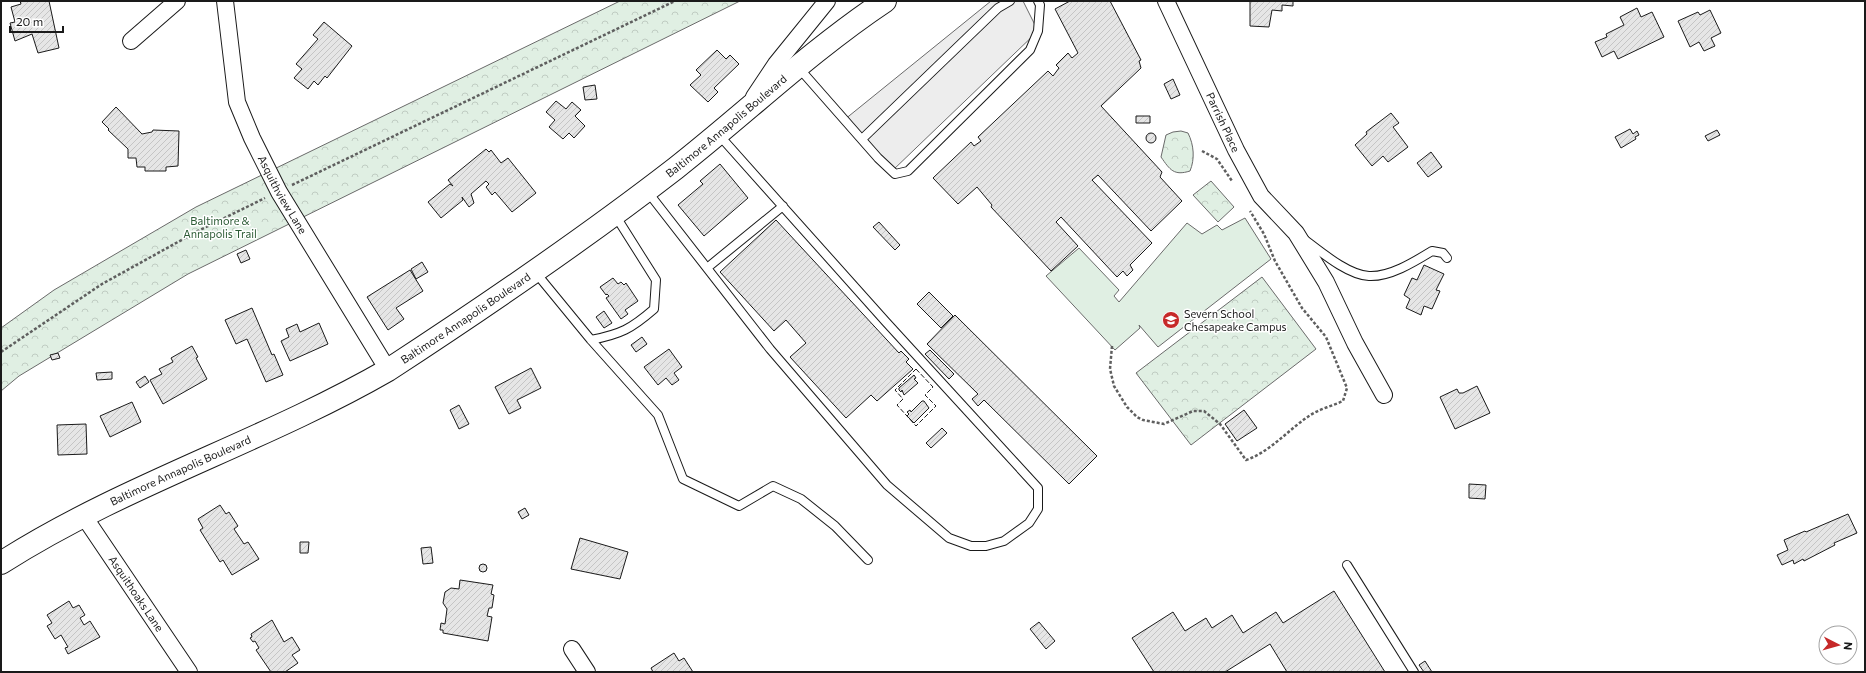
<svg xmlns="http://www.w3.org/2000/svg" width="1866" height="673" font-family="Commissioner,sans-serif">
	<style>
		.park { fill: url(#park-crowns); stroke: #6a6a6a }
		.garden { fill: #e0efe3; stroke: #6a6a6a }
		.parking { fill: #ededed; stroke: #6a6a6a }
		.building { fill: url(#building-hatch); stroke: #1a1a1a }
		.lines { fill: none; stroke-linecap: round; stroke-linejoin: round }
		.lane-casing { stroke: #1a1a1a; stroke-width: 10 }
		.street-casing { stroke: #1a1a1a; stroke-width: 18 }
		.secondary-casing { stroke: #1a1a1a; stroke-width: 24 }
		.path { stroke: #5f5f5f; stroke-width: 2.5; stroke-dasharray: 3 2; stroke-linecap: butt }
		.lane { stroke: #fff; stroke-width: 8 }
		.street { stroke: #fff; stroke-width: 16 }
		.secondary { stroke: #fff; stroke-width: 22 }
		.fence { stroke: #1a1a1a; stroke-width: 1; stroke-dasharray: 5 2; stroke-linecap: butt }
		.labels { text-anchor: middle; stroke-width: 3; stroke-linejoin: round; paint-order: stroke }
		.street-label { font-size: 11px; fill: #1a1a1a; stroke: #fff }
		.park-label { font-size: 11px; fill: #2b5a34; stroke: #fff }
		.poi-label { font-size: 11px; fill: #1a1a1a; stroke: #fff; text-anchor: start }
	</style>
	<defs>
		<pattern id="park-crowns" width="20" height="18" patternUnits="userSpaceOnUse"><rect width="20" height="18" fill="#e0efe3"/><path d="M2 6a3 3 0 1 1 6 0M12 15a3 3 0 1 1 6 0" fill="none" stroke="#c0ccc2"/></pattern>
		<pattern id="building-hatch" width="6" height="6" patternUnits="userSpaceOnUse"><rect width="6" height="6" fill="#e6e6e6"/><path d="M-1 1l2-2M0 6l6-6M5 7l2-2" fill="none" stroke="#c5c5c5"/></pattern>
	</defs>
	<rect width="100%" height="100%" fill="#fff"/>
	<path class="park" d="M620,1H740L188,274L19,376L1,391V328L54,290L196,207Z
		M1181,131L1188,133C1194,145 1195,159 1190,171C1174,176 1170,170 1161,157L1166,135L1173,132Z
		M1211,181L1234,207L1218,222L1193,195Z
		M1262,277L1316,349L1191,445L1136,373Z"/>
	<path class="garden" d="M1245,218L1271,259L1158,347L1139,325L1140,328L1115,350L1046,276L1079,248L1119,290L1114,296L1119,302L1187,223L1202,234L1217,225L1222,230Z"/>
	<path class="parking" d="M991,1H1023L1038,31L892,171L844,120Z"/>
	<path class="building" d="M20,1H49L59,48L38,53L32,34L15,41L10,23L15,22L11,7L21,4Z
		M1070,1H1110L1141,60L1139,61L1141,68L1101,106L1162,172L1160,177L1182,201L1151,231L1098,175L1092,180L1152,243L1130,265L1133,270L1127,276L1123,271L1117,277L1061,217L1056,222L1078,246L1051,271L991,207L992,205L977,187L958,204L933,178L971,142L974,146L981,141L978,137L1048,71L1053,76L1059,68L1056,65L1068,53L1072,58L1078,53L1055,9Z
		M1250,1H1293V6L1282,5V11L1272,10L1269,27L1250,26Z
		M1637,8L1641,17L1652,12L1664,37L1618,59L1614,51L1602,57L1595,42L1607,37L1606,34L1624,25L1620,17Z
		M1710,10L1721,33L1711,38L1715,46L1704,51L1699,42L1690,47L1678,21L1698,12L1700,15Z
		M324,22L352,46L327,78L325,76L318,85L314,81L308,89L294,78L302,69L296,64L318,39L313,35Z
		M717,50L726,59L730,55L739,64L714,88L718,92L708,102L690,85L701,75L696,70Z
		M1173,79L1180,95L1171,99L1164,84Z
		M595,85L597,99L585,100L583,87Z
		M556,101L566,109L572,102L581,110L575,116L585,126L574,138L569,133L563,139L549,127L555,120L546,112Z
		M116,107L142,134L152,132L153,130L179,131L178,166L166,167V171H145V167H137L136,158H128V149L108,130L109,129L102,122Z
		M1391,113L1399,123L1393,127L1408,147L1388,162L1383,156L1372,166L1355,145L1367,134L1366,132Z
		M1136,116H1150V123H1136Z
		M1630,129L1633,134L1637,131L1639,135L1635,137L1636,139L1621,148L1615,137Z
		M1717,130L1720,135L1708,141L1705,136Z
		M1146 138a5 5 0 1 1 10 0a5 5 0 1 1-10 0Z
		M486,149L489,152L491,150L501,163L508,158L536,193L512,212L495,192L492,195L486,187L489,184L486,181L471,194L474,203L469,207L462,197L463,200L441,218L428,202L450,184L453,186L448,180Z
		M1431,152L1442,167L1428,177L1417,163Z
		M720,164L748,198L704,236L678,205L703,184L700,181Z
		M776,220L899,353L901,351L909,359L906,362L913,369L877,401L871,395L846,418L790,357L806,343L786,320L774,331L720,272Z
		M879,222L900,245L895,250L873,227Z
		M246,250L250,259L241,263L237,254Z
		M422,262L428,272L416,279L411,269Z
		M1424,265L1444,274L1436,290L1440,291L1432,309L1424,306L1421,315L1406,308L1410,299L1404,295L1412,278L1417,280Z
		M410,270L423,291L396,308L404,319L388,330L367,297Z
		M613,278L618,284L621,282L624,285L626,283L638,301L625,310L628,314L621,319L606,298L609,296L607,294L606,295L600,287Z
		M929,292L953,316L941,328L917,304Z
		M252,308L272,355L274,354L283,375L266,382L247,339L236,344L225,320Z
		M604,311L612,323L604,328L596,317Z
		M955,315L1097,456L1069,484L984,400L978,406L972,399L978,394L927,344Z
		M319,323L328,344L290,361L281,341L289,337L286,329L297,324L300,332Z
		M642,337L647,344L636,352L631,345Z
		M192,346L198,357L196,358L207,379L163,404L150,380L162,374L159,369L173,362L171,358Z
		M669,349L682,367L674,373L679,380L672,385L666,378L658,385L644,367Z
		M930,350L954,374L949,379L925,354Z
		M58,353L60,358L52,360L50,355Z
		M531,368L541,388L517,400L521,408L509,414L495,387Z
		M112,372V379L97,380L96,373Z
		M914,375L916,378L914,379L918,383L904,395L902,390L901,392L899,390V388Z
		M145,376L149,382L140,388L136,382Z
		M1477,386L1490,413L1455,429L1440,397L1457,389L1459,393H1463Z
		M922,401H924L929,408L914,423L907,416L909,414L907,412L910,410L911,412Z
		M132,402L141,422L110,437L100,416Z
		M459,405L469,424L459,429L450,410Z
		M1244,410L1257,428L1237,441L1225,424Z
		M86,424L87,454L58,455L57,425Z
		M942,428L947,433L931,448L926,443Z
		M1469,484L1486,485L1485,499L1469,498Z
		M220,505L226,514L229,512L238,526L234,529L244,544L248,542L259,559L232,575L223,560L220,562L200,530L203,528L198,519Z
		M525,508L529,515L522,519L518,512Z
		M1848,514L1857,533L1834,543L1835,545L1804,561L1803,559L1794,564L1793,560L1782,565L1777,555L1788,550L1784,540L1805,531L1806,532Z
		M580,538L628,552L620,579L571,569Z
		M300,542H309L308,553H300Z
		M431,547L433,563L423,564L421,548Z
		M479 568a4 4 0 1 1 8 0a4 4 0 1 1-8 0Z
		M460,580L493,585L491,594L494,595L492,608H489L487,616L492,617L488,641L443,633V630H440L441,623L445,624L447,609L443,603L445,592L451,588L459,589Z
		M1334,591L1385,672H1287L1270,644L1225,672H1154L1132,638L1173,612L1185,631L1206,618L1212,628L1232,615L1243,633L1276,612L1283,623Z
		M69,601L73,608L79,605L85,615L80,618L84,625L90,621L100,637L68,654L65,648L68,647L61,635L55,639L47,626L52,623L47,615Z
		M272,620L284,642L292,637L300,650L292,655L298,663L285,672H271L256,650L259,648L255,641L253,642L250,638L252,637L251,634Z
		M1039,622L1055,641L1046,649L1030,629Z
		M674,653L679,661L684,658L693,672H653L651,668Z
		M1425,661L1432,672H1424L1419,665Z"/>
	<g class="lines">
		<g class="lane-casing">
			<path id="lane" d="M798,67L878,158L895,174L908,171L1030,50L1038,31L1040,5L1038,1
				M862,139L998,8L1010,1
				M647,191L770,349L887,485L949,538L971,546H986L1004,541L1029,523L1038,509V488L886,322L719,135
				M1305,240C1321,252 1348,275 1369,276C1390,277 1414,262 1432,251L1443,253L1447,258
				M707,268L783,206
				M536,273L591,340L658,415L683,479L739,506L773,486L801,499L835,526L868,560
				M591,340C621,334 631,329 654,309L656,280L615,215
				M1347,565L1414,672"/>
		</g>
		<g class="street-casing">
			<g id="street">
				<path id="s1" d="M225,1L237,102L252,138L279,192L388,370"/>
				<path id="s2" d="M1166,1L1236,150L1261,196L1296,233L1326,282L1355,343L1384,395"/>
				<path d="M131,41L177,1"/>
				<path d="M754,97L776,64L827,1"/>
				<path id="s3" d="M83,515L189,672"/>
				<path d="M572,649L587,672"/>
			</g>
		</g>
		<g class="secondary-casing">
			<g id="secondary">
				<path id="s4" d="M1,563C123,485 263,442 388,370C486,306 583,240 676,168C746,113 810,51 885,1"/>
			</g>
		</g>
		<path class="path" d="M1202,151L1217,159L1232,181
			M292,185L675,1
			M1112,346L1110,369L1114,386L1127,407L1137,417L1143,420L1164,424L1193,411H1204L1220,424L1246,460C1270,452 1288,430 1309,416C1319,409 1332,406 1343,401L1347,388L1326,337L1302,308L1275,261L1264,234L1250,211
			M1,352L102,284L196,232L265,198"/>
		<use href="#lane" class="lane"/>
		<use href="#street" class="street"/>
		<use href="#secondary" class="secondary"/>
		<path class="fence" d="M916,369L933,387L925,395L936,406L916,426L897,405L903,399L895,390Z"/>
	</g>
	<defs>
		<g id="school-disc" transform="scale(0.9)"><circle r="9.5" fill="#c62828" stroke="#fff"/><path d="M0-5L7-2L0 1L-7-2ZM-4 1L0 2.5L4 1V4Q0 6-4 4Z" fill="#fff"/></g>
	</defs>
	<g fill-rule="evenodd">
		<use href="#school-disc" x="1171" y="320"/>
	</g>
	<g class="labels">
		<g class="street-label">
			<text dy="4" stroke="none"><textPath href="#s2" startOffset="134">Parrish Place</textPath></text>
			<text dy="4" stroke="none"><textPath href="#s4" startOffset="850">Baltimore Annapolis Boulevard</textPath></text>
			<text dy="4" stroke="none"><textPath href="#s1" startOffset="205">Asquithview Lane</textPath></text>
			<text dy="4" stroke="none"><textPath href="#s4" startOffset="526">Baltimore Annapolis Boulevard</textPath></text>
			<text dy="4" stroke="none"><textPath href="#s4" startOffset="202">Baltimore Annapolis Boulevard</textPath></text>
			<text dy="4" stroke="none"><textPath href="#s3" startOffset="95">Asquithoaks Lane</textPath></text>
		</g>
		<g class="park-label">
			<text x="220" y="225">Baltimore &amp;<tspan x="220" dy="13">Annapolis Trail</tspan></text>
		</g>
		<g class="poi-label">
			<text x="1184" y="318">Severn School<tspan x="1184" dy="13">Chesapeake Campus</tspan></text>
		</g>
	</g>
	<rect width="1866" height="673" fill="none" stroke="#1a1a1a" stroke-width="4"/>
	<g transform="translate(1838 645) rotate(96)"><circle r="19" fill="#ffffff" stroke="#a3a3a3"/>
	<path d="M0-3L7 15L0 10L-7 15Z" fill="#c62828"/>
	<text y="-6" font-size="11" font-weight="bold" text-anchor="middle" fill="#1a1a1a">N</text>
	</g>
	<path d="M10 26v6h53v-6" fill="none" stroke="#1a1a1a" stroke-width="2"/>
	<text x="16" y="26" font-size="12" fill="#1a1a1a" stroke="#ffffff" stroke-width="3" paint-order="stroke">20 m</text>
</svg>
